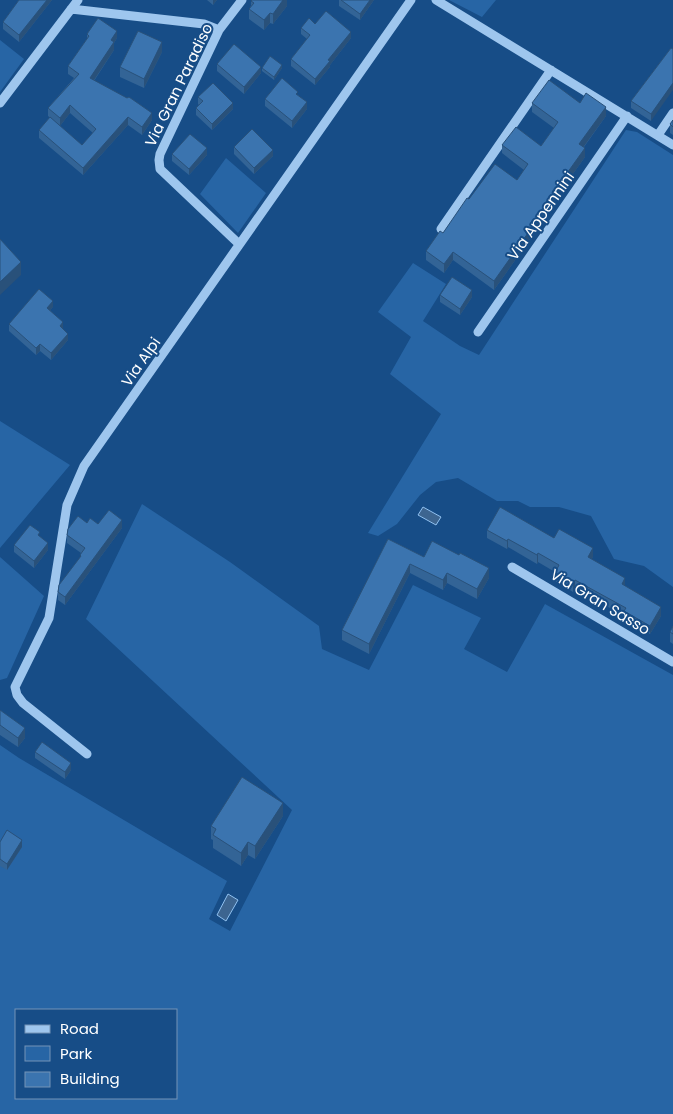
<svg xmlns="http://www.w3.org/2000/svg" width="673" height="1114" font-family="Poppins,sans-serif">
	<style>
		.green { fill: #2765a5; fill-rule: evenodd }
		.water { fill: #3d6590; stroke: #90c1f0 }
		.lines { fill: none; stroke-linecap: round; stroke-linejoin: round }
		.minor { stroke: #9ec6ee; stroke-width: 9 }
		.wall { fill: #336496 }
		.shaded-wall { fill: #29517a }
		.building { fill: #3b74af; stroke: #29517a }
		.labels { text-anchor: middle; stroke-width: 4; stroke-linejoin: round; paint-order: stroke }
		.street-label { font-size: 15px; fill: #fff; stroke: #174d87 }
	</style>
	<rect width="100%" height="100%" fill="#174d87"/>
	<path class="green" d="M449,0H496L482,17Z
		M0,40L24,59L0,92Z
		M626,130L637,132L673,155V587L644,566L614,559L591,516L559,507H530L518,501H497L458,478L436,482L420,495L397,524L378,536L368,533L441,414L390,374L411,337L378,312L413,263L446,284L423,321L460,346L479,355Z
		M226,158L266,193L238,233L200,194Z
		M0,421L70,465L0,548Z
		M142,504L230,562L319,626L322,649L369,670L413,585L481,618L464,649L507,672L545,604L673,675V1114H0V745L19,758L227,881L209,919L230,931L292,810L86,619ZM16,1010H176V1098H16Z
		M0,557L44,596L7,678L0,680Z"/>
	<path class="water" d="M423,507L441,517L436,525L418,515Z
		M228,894L238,900L226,921L217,915Z"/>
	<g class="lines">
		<path class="minor" d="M436,0L673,145
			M71,9L204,24L219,30
			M0,103L78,0
			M658,135L673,113
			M441,229L551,70
			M239,244L160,169L159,160L160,154L219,30L242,0
			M478,332L627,116
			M512,567L673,662
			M87,754L23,703L17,695L15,687L49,618L67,505L84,466L411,0"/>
	</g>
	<path class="wall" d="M19,0H52L19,42L3,29V22Z
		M207,0H217L213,5Z
		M287,0V6L273,24L270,23L264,30L249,19V9L251,6V1Z
		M339,0H374L360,20L339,6Z
		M315,24L351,38L330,65V67L315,85L291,66V59L307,39L301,34V28Z
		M87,34L117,38L114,43V50L94,81L152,120L142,135L128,125L83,175L39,138V130L82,145L93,133L70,113L60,126L48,116V108L74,78L68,74V66L87,39Z
		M671,48L651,121L631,108V101Z
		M162,52L144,88L120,77V67Z
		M217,64L261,73L244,94L217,71Z
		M262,68H282L274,80L262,71Z
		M298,95L307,109L292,128L265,106V99Z
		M198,97L233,109L212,130L196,115V108L199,105L198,104Z
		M532,103H580L606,116L584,147L585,157L545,213L528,242L494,290L453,260L444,273L426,260V251L443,233L469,199L517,180L524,170L502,153V145L541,146L554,128L532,112Z
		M673,120V135L670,133V124Z
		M234,147L273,156L254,174L234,154Z
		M172,154L207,155L189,175L172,161Z
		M440,295L472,297L460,315L440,302Z
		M53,307L50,310L63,329L68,340L51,360L40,351L36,355L9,331V324Z
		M87,523L122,528L65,605L58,600V592L80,558V555L81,553L67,543V535Z
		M487,530L554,538L593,557L591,559L661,616L650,634L624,619V616L575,588L573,592L555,581V572L538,562L537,564L508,547L507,549L487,538Z
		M40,537L48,550L34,568L14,552V545Z
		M388,539L424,557L489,578L477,599L447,583L443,590L410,573L369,654L342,640V630Z
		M673,626V644L670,642V632Z
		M0,710L25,738L18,747L0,735Z
		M35,752L71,770L65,779L35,758Z
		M283,816L255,859L248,855L241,866L213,848V840L211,839V826Z
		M0,842L22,847L7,870L0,866Z"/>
	<path class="shaded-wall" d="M47,0H52L19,42V35Z
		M213,0H217L213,5Z
		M283,0H287V6L273,24V14Z
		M370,0H374L360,20V14Z
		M270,13V23L264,30V20Z
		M117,31V38L114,43V50L90,86V78L111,40Z
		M351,32V38L330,65V67L315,85V79L328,60Z
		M162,42V52L144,88V79Z
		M282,65V68L274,80V77Z
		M261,67V73L244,94V87Z
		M673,83V90L651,121V114Z
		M307,102V109L292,128V121Z
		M233,103V109L212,130V124Z
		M70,105V113L60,126V118Z
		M606,107V116L579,153V144Z
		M152,113V120L142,135V127Z
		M128,117V125L83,175V168Z
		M207,148V155L189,175V169Z
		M585,148V157L545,213L528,242L494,290V281L545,204Z
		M273,150V156L254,174V168Z
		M453,252V260L444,273V264Z
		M21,262V275L0,295V282Z
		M472,290V297L460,315V309Z
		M53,301V307L47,314V308Z
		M63,322V329L60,333V326Z
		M68,334V340L51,360V353Z
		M40,344V351L36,355V348Z
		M122,520V528L65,605V597Z
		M508,539V547L507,549V541Z
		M48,543V550L34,568V561Z
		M593,548V557L588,566V557Z
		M538,553V562L537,564V555Z
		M410,564V573L369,654V644Z
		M489,568V578L477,599V589Z
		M447,573V583L443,590V580Z
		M625,578V587L622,584Z
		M575,580V588L573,592V583Z
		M661,607V616L650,634V626Z
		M25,728V738L18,747V738Z
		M71,763V770L65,779V772Z
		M283,803V816L255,859V846Z
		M22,840V847L7,870V864Z
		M248,842V855L241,866V853Z"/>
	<path class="building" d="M19,0H47L19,35L3,22Z
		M252,0H283L273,14L270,13L264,20L249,9L254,3L251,1Z
		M341,0H370L360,14Z
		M326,11L351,32L328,60L330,61L315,79L291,59L310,35L301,28L309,18L315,24Z
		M98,18L117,31L111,40L114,42L90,78L127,98L129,97L152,113L142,127L128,117L83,168L39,130L50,117L82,145L96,129L70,105L60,118L48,108L79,74L68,66L89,36L87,34Z
		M138,31L162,42L144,79L120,67Z
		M234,44L261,67L244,87L217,64Z
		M671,48L673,49V83L651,114L631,101Z
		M270,56L282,65L274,77L262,68Z
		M282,78L298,92L296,94L307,102L292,121L265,99Z
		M549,80L580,103L586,93L606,107L579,144L585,148L545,204L528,233L494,281L453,252L444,264L426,251L440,231L443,233L467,198L469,199L495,164L517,180L528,164L502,145L516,127L541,146L558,122L532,103Z
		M213,83L233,103L212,124L196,108L203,101L198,97Z
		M673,120V127L670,124Z
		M252,129L273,150L254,168L234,147Z
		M190,134L207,148L189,169L172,154Z
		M0,239L21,262L0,282Z
		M452,277L472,290L460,309L440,295Z
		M39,289L53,301L47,308L63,322L60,326L68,334L51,353L40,344L36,348L9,324Z
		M500,507L554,538L559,529L593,548L588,557L625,578L622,584L661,607L650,626L624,611L626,608L575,580L573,583L555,573L559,565L538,553L537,555L508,539L507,541L487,530Z
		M109,510L122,520L65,597L58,592L59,585L81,556L80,555L85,548L67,535L68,529L78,516L87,523L90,518L98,524Z
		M30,525L40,532L38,535L48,543L34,561L14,545Z
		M388,539L424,557L432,541L459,555L460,553L489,568L477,589L447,573L443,580L410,564L369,644L342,630Z
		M673,626V634L670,632Z
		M0,710L25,728L18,738L0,725Z
		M42,742L71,763L65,772L35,752Z
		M242,777L283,803L255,846L248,842L241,853L213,835L216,829L211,826Z
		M7,830L22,840L7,864L0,859V842Z"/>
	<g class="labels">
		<g class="street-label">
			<text transform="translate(179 85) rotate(-64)" y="5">Via Gran Paradiso</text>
			<text transform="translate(541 216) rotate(-55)" y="5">Via Appennini</text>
			<text transform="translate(141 362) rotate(-55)" y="5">Via Alpi</text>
			<text transform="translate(600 602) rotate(31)" y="5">Via Gran Sasso</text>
		</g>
	</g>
	<rect x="15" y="1009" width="162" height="90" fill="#174d87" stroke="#7494b7"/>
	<rect x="25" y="1025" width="25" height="8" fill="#9ec6ee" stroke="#7494b7"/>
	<text x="60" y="1034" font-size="15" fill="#ffffff">Road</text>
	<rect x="25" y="1046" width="25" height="15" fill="#2765a5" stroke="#7494b7"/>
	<text x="60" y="1059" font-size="15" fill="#ffffff">Park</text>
	<rect x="25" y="1072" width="25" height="15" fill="#3b74af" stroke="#7494b7"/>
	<text x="60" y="1084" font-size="15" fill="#ffffff">Building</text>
</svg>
